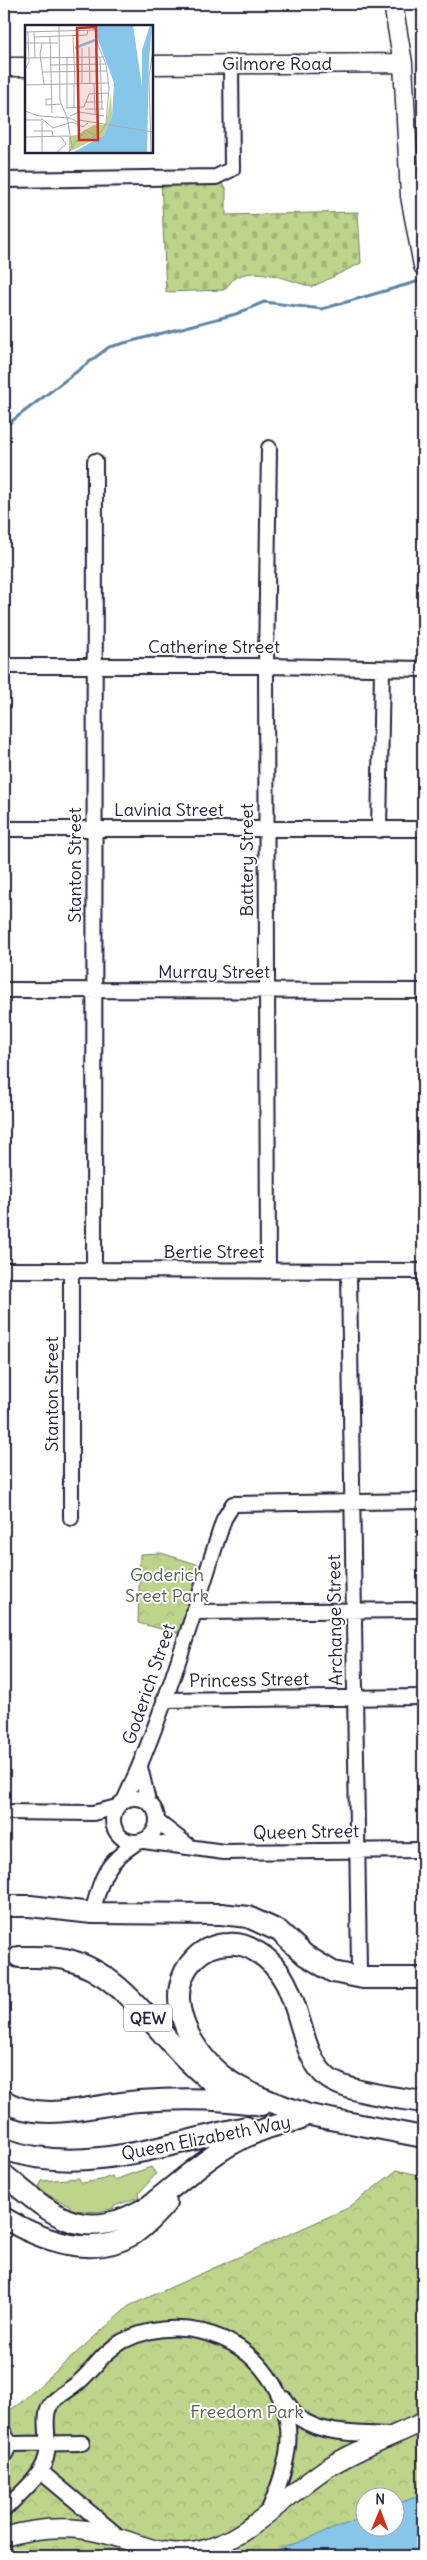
<svg xmlns="http://www.w3.org/2000/svg" width="427" height="2560" font-family="Delius,sans-serif">
	<style>
		.grass { fill: #bdd48a; stroke: #707b62 }
		.cemetery { fill: url(#cemetery-stones); stroke: #707b62 }
		.park { fill: url(#park-crowns); stroke: #707b62 }
		.water { fill: #87c6e8; stroke: #5f84a3 }
		.lines { fill: none; stroke-linecap: round; stroke-linejoin: round }
		.stream { stroke: #5f84a3; stroke-width: 3 }
		.highway-tunnel { stroke: #d3d3d8; stroke-width: 20; stroke-dasharray: 20 10; stroke-linecap: butt }
		.minor-casing { stroke: #22223b; stroke-width: 18 }
		.major-casing { stroke: #22223b; stroke-width: 21 }
		.highway-casing { stroke: #22223b; stroke-width: 24 }
		.minor { stroke: #fff; stroke-width: 14 }
		.major { stroke: #fff; stroke-width: 18 }
		.highway { stroke: #fff; stroke-width: 20 }
		.labels { text-anchor: middle; stroke-width: 4; stroke-linejoin: round; paint-order: stroke }
		.shield { fill: #fff; stroke: #646476; stroke-width: 1 }
		.shield-label { font-size: 16px; font-weight: bold; fill: #22223b }
		.street-label { font-size: 18px; fill: #22223b; stroke: #fff }
		.park-label { font-size: 18px; fill: #586057; stroke: #fff }
		.inset-river { fill: none; stroke: #87c6e8; stroke-width: 2.5 }
		.inset-road { fill: none; stroke: #a7a7b1; stroke-width: 1 }
		.view { fill: #c8321e; fill-opacity: 0.15; stroke: #c8321e; stroke-width: 2.5 }
		.inset-edge { fill: none; stroke: #22223b; stroke-width: 2.5 }
	</style>
	<defs>
		<pattern id="cemetery-stones" width="16" height="16" patternUnits="userSpaceOnUse" patternTransform="scale(1.25)"><rect width="16" height="16" fill="#bdd48a"/><path d="M2 7V4a2 2 0 0 1 4 0v3zM10 15v-3a2 2 0 0 1 4 0v3z" fill="#a2b678"/></pattern>
		<pattern id="park-crowns" width="20" height="18" patternUnits="userSpaceOnUse" patternTransform="scale(1.25)"><rect width="20" height="18" fill="#bdd48a"/><path d="M2 6a3 3 0 1 1 6 0M12 15a3 3 0 1 1 6 0" fill="none" stroke="#a2b678"/></pattern>
	</defs>
	<rect width="100%" height="100%" fill="#fff"/>
	<filter id="ink" filterUnits="userSpaceOnUse"><feTurbulence type="fractalNoise" baseFrequency=".02" numOctaves="2"/><feDisplacementMap in="SourceGraphic" scale="10" xChannelSelector="R" yChannelSelector="G"/><feConvolveMatrix kernelMatrix="1 2 1 2 8 2 1 2 1" color-interpolation-filters="sRGB"/></filter>
	<g filter="url(#ink)">
		<path class="grass" d="M151,2167L156,2174L139,2193L140,2197L114,2206V2208L99,2212L70,2210L69,2205L37,2190L42,2181L79,2178L81,2183L101,2180L112,2176L114,2180Z"/>
		<path class="cemetery" d="M213,176L226,188V215L358,212L361,263L312,287C290,281 256,265 235,278C231,281 227,287 224,290L166,292L161,179Z"/>
		<path class="park" d="M161,1553L203,1566L181,1634L138,1623L140,1554Z
			M397,2170L423,2176V2504L395,2517L394,2498H364V2528L286,2556H4V2414L19,2404L129,2306L348,2208Z"/>
		<path class="water" d="M423,2494V2556H262L364,2517V2528H394L395,2505Z"/>
		<g class="lines">
			<path class="stream" d="M4,427L109,347L236,314L264,302L322,309L423,280"/>
			<path class="highway-tunnel" d="M4,1958L19,1957"/>
			<g class="minor-casing">
				<path id="minor" d="M4,180L216,177L232,169L231,64
					M4,666H266L423,669
					M4,829H423
					M379,830L382,669
					M4,990L423,991
					M4,1270L423,1271
					M94,1270L95,461
					M268,1271L266,666L269,448
					M349,1272L359,1968
					M71,1518V1270
					M193,1612L423,1610
					M164,1700L423,1697
					M140,1767L148,1801
					M113 1820a22 22 0 1 1 44 0a22 22 0 1 1-44 0Z
					M124,1801C166,1711 193,1613 224,1519L233,1504L423,1501
					M4,1812L93,1813L117,1807
					M158,1822L189,1846
					M144,1841L224,1852L423,1850
					M92,1913C102,1877 104,1864 136,1843
					M285,2399C289,2405 294,2414 299,2418C325,2436 361,2433 391,2435
					M4,2432L10,2444L4,2456
					M10,2444L82,2443
					M40,2471L118,2536
					M4,2510C18,2495 41,2478 46,2458C51,2442 42,2417 50,2406C56,2396 70,2390 79,2382C95,2368 103,2352 123,2341C173,2316 236,2330 268,2376C301,2423 289,2464 268,2512"/>
			</g>
			<g class="major-casing">
				<path id="major" d="M393,4L403,63L410,196L423,266
					M151,65L403,63
					M4,67H26
					M4,2537C36,2528 69,2525 101,2533C137,2541 159,2558 197,2551C243,2544 288,2493 327,2468C357,2449 391,2437 423,2422"/>
			</g>
			<g class="highway-casing">
				<path id="highway" d="M4,1906H30L92,1913L221,1914L248,1917L279,1931L305,1955L333,1972L363,1978H423
					M19,1957C34,1957 50,1956 65,1959C134,1975 164,2053 221,2088
					M4,2101C44,2124 95,2104 139,2101C180,2098 221,2098 261,2105
					M294,2112L423,2137
					M306,2114C277,2104 245,2094 220,2074C189,2048 160,1993 195,1958C204,1949 216,1944 229,1944C239,1943 249,1947 257,1952C306,1980 293,2050 328,2078C346,2092 399,2098 423,2102
					M4,2149C82,2177 169,2143 246,2127
					M4,2175C55,2217 83,2245 149,2206C200,2166 232,2132 299,2120
					M4,2218C41,2240 91,2259 132,2235C145,2227 156,2214 166,2203"/>
			</g>
			<use href="#minor" class="minor"/>
			<use href="#major" class="major"/>
			<use href="#highway" class="highway"/>
		</g>
	</g>
	<g class="labels">
		<rect class="shield" x="124" y="2004.5" width="48" height="27" rx="4"/>
		<g class="shield-label">
			<text x="148" y="2024">QEW</text>
		</g>
		<g class="street-label">
			<text x="277" y="70">Gilmore Road</text>
			<text x="214" y="653">Catherine Street</text>
			<text x="169" y="816">Lavinia Street</text>
			<text transform="translate(247 860) rotate(-90)" y="6">Battery Street</text>
			<text transform="translate(75 865) rotate(-90)" y="6">Stanton Street</text>
			<text x="214" y="978">Murray Street</text>
			<text x="214" y="1258">Bertie Street</text>
			<text transform="translate(52 1394) rotate(-90)" y="6">Stanton Street</text>
			<text transform="translate(335 1620) rotate(-91)" y="6">Archange Street</text>
			<text transform="translate(249 1680) rotate(-1)" y="6">Princess Street</text>
			<text transform="translate(149 1684) rotate(-71)" y="6">Goderich Street</text>
			<text transform="translate(306 1832) rotate(-1)" y="6">Queen Street</text>
			<text transform="translate(206 2138) rotate(-11)" y="6">Queen Elizabeth Way</text>
		</g>
		<g class="park-label">
			<text x="167" y="1581">Goderich<tspan x="167" dy="21">Sreet Park</tspan></text>
			<text x="247" y="2418">Freedom Park</text>
		</g>
	</g>
	<g transform="translate(25 25)">
		<rect width="128" height="128" fill="#fff"/>
		<path d="M86,68L87,91L79,110L44,127V111L52,110L69,100H81Z" fill="#bdd48a"/>
		<path d="M72,0H108L117,62V25L125,0H127L124,35L122,127H49L79,110L87,91L89,58L72,12Z" fill="#87c6e8"/>
		<path class="inset-river" d="M50,23L70,15"/>
		<path class="inset-road" d="M34,0L35,76L42,92L47,122M0,7L70,5M9,7L10,33M25,11L27,88M48,11L50,59M9,12L62,10L63,5M0,18H33M17,18L15,29L19,59M64,22L65,59M57,23V59M42,32V83M75,32L76,58M0,33L79,32M25,40L81,39M0,44L4,37L3,7M18,47L82,46M69,58L70,89M76,58L77,84M49,59V83M0,60L83,58M27,74H21V80L36,79M61,77H78M59,82L64,69L83,68M41,83L59,82M60,84H79M0,86L14,91L45,93L55,98M45,91L54,87L79,91M16,93L28,103L47,97L58,102L63,98M0,95H17M54,95L128,107M9,106H27L28,111M0,112L44,111M53,115L60,105L70,110M17,127V96M32,127L41,119L36,112M44,127L51,116L65,114L77,106L81,98L84,63L81,39L73,20L69,0M126,127L124,52L128,25"/>
		<path class="view" d="M71,2L73,115H54L52,3Z"/>
		<rect width="128" height="128" class="inset-edge"/>
	</g>
	<rect width="427" height="2560" fill="none" stroke="#fff" stroke-width="20"/>
	<rect x="10" y="10" width="407" height="2540" fill="none" stroke="#22223b" stroke-width="2" filter="url(#ink)"/>
	<g transform="translate(380 2512) rotate(1)"><circle r="24" fill="#ffffff" stroke="#a7a7b1"/>
	<path d="M0-4L9 19L0 12L-9 19Z" fill="#c8321e"/>
	<text y="-8" font-size="14" font-weight="bold" text-anchor="middle" fill="#22223b">N</text>
	</g>
</svg>
